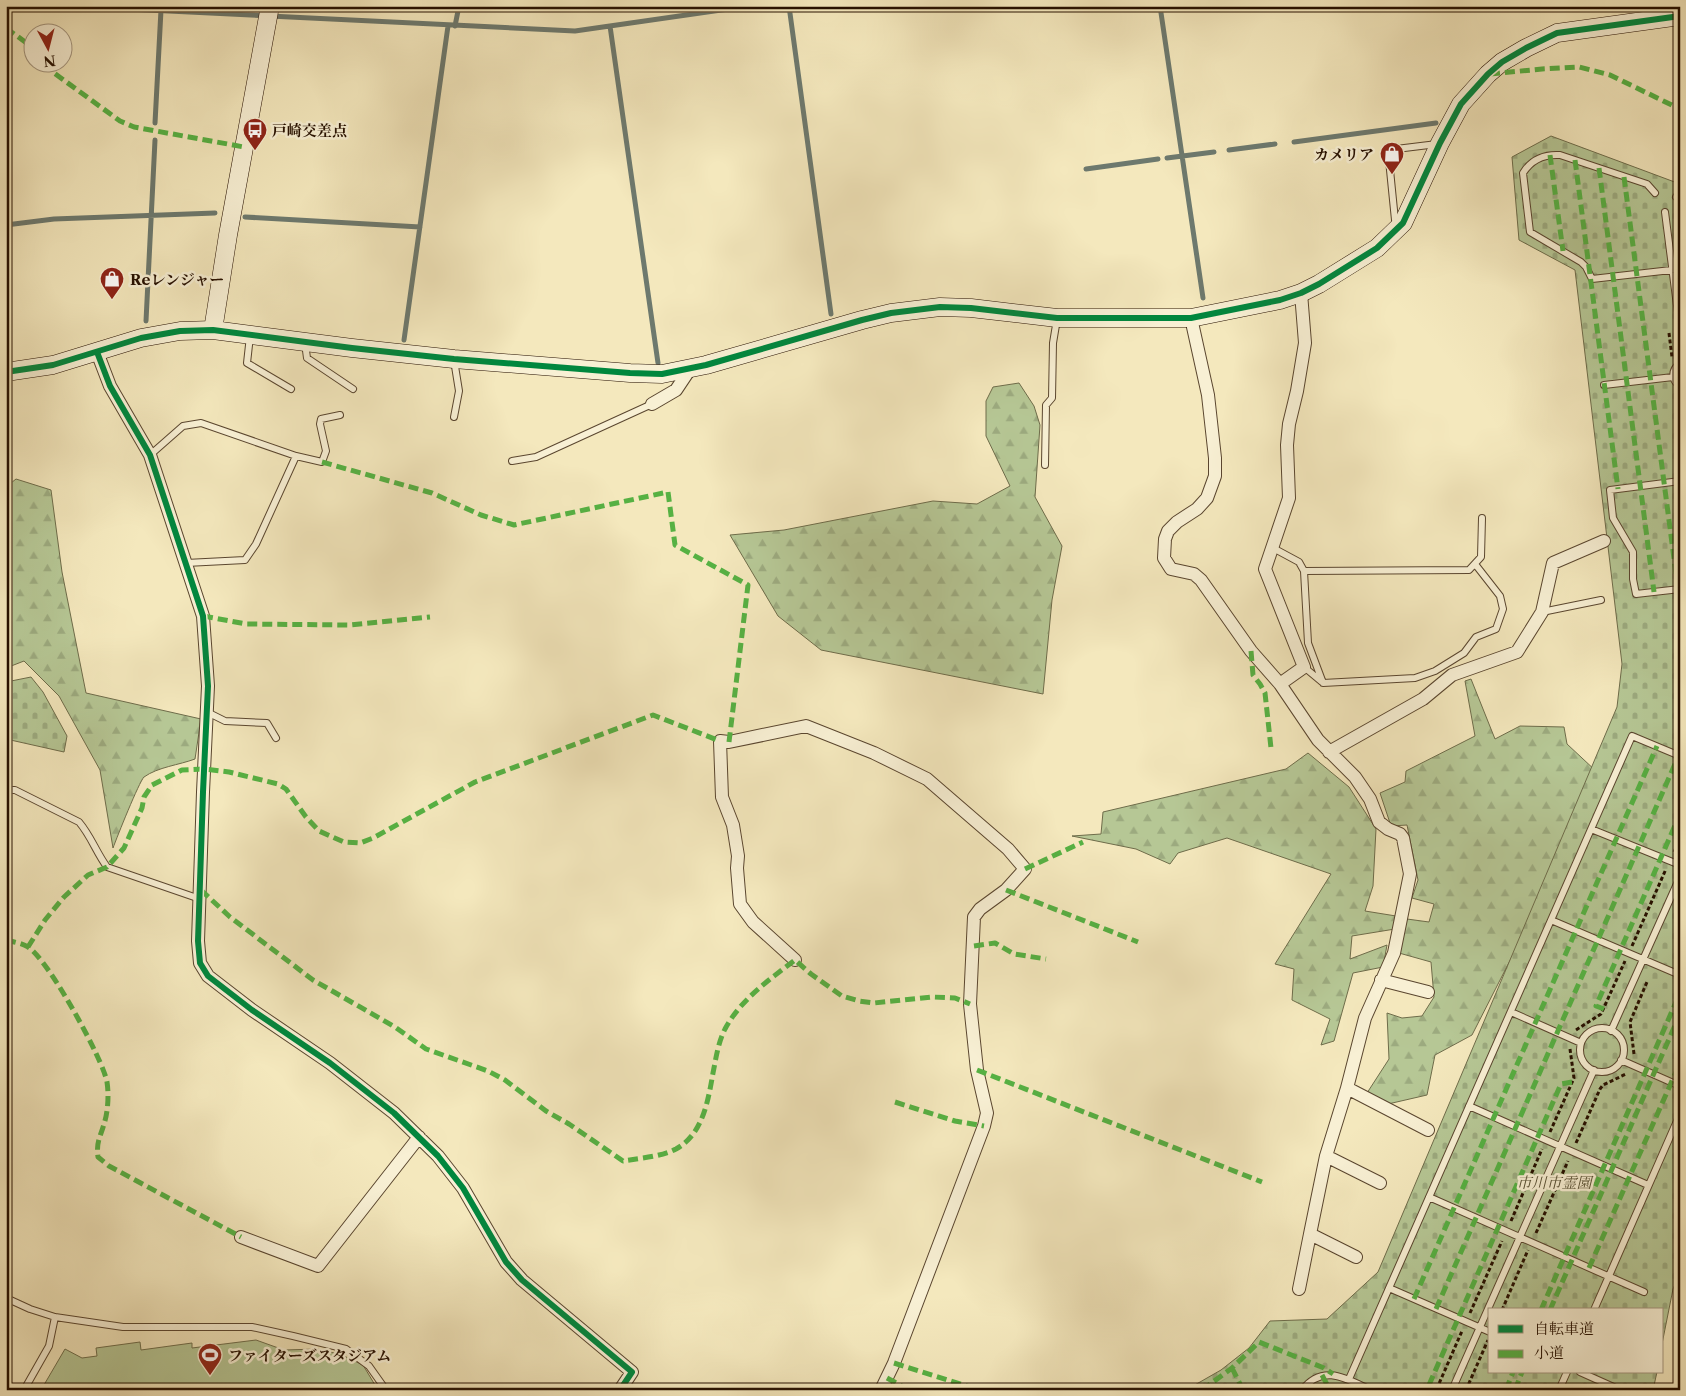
<svg xmlns="http://www.w3.org/2000/svg" width="1686" height="1396" font-family="'Libre Caslon Text','Noto Serif JP',serif">
  <defs>
    <pattern id="forest-firs" width="22" height="20" patternUnits="userSpaceOnUse" patternTransform="scale(1.25)"><rect width="22" height="20" fill="#b6c795"/><path d="M5 1l3.5 6h-7zM16 11l3.5 6h-7z" fill="#9caa7f"/></pattern>
    <pattern id="cemetery-stones" width="16" height="16" patternUnits="userSpaceOnUse" patternTransform="scale(1.25)"><rect width="16" height="16" fill="#b6c795"/><path d="M2 7V4a2 2 0 0 1 4 0v3zM10 15v-3a2 2 0 0 1 4 0v3z" fill="#9caa7f"/></pattern>
  </defs>
  <rect width="100%" height="100%" fill="#f4e8bd"/>
  <filter id="stains"><feTurbulence type="fractalNoise" baseFrequency=".004" numOctaves="4"/><feColorMatrix values="0 0 0 0 .2 0 0 0 0 .09 0 0 0 0 .02 0 0 0 .5 -.17"/></filter>
  <radialGradient id="worn" r=".72"><stop offset=".6" stop-color="#630" stop-opacity="0"/><stop offset="1" stop-color="#630" stop-opacity=".3"/></radialGradient>
  <path fill="url(#forest-firs)" stroke="#6e6c4a" d="M 1019,383 L 1034,406 L 1040,425 L 1035,497 L 1062,546 L 1052,600 L 1043,694 L 821,650 L 778,616 L 730,535 L 784,530 L 933,501 L 977,504 L 1010,486 L 986,436 L 986,401 L 993,387 Z
    M 16,479 L 51,490 L 62,572 L 86,693 L 201,719 L 195,759 C 179,765 158,767 144,777 C 139,782 117,837 113,848 L 100,770 L 59,696 L 24,661 L 6,668 L 6,487 Z
    M 1471,679 L 1495,739 L 1520,726 L 1564,727 L 1567,744 L 1597,772 L 1522,937 L 1472,1035 L 1435,1055 L 1427,1095 L 1388,1104 L 1367,1093 L 1389,1059 L 1387,1013 L 1402,1018 L 1422,1016 L 1434,997 L 1431,962 L 1399,953 L 1407,919 L 1429,922 L 1434,904 L 1412,898 L 1418,880 L 1407,825 L 1391,826 L 1380,793 L 1405,782 L 1406,771 L 1475,736 L 1465,681 Z
    M 1308,753 L 1349,787 L 1376,829 L 1373,886 L 1365,911 L 1396,916 L 1395,929 L 1352,936 L 1350,959 L 1387,945 L 1383,967 L 1353,973 L 1334,1041 L 1321,1045 L 1330,1019 L 1292,1000 L 1294,969 L 1275,964 L 1331,874 L 1227,838 L 1178,853 L 1170,864 L 1136,849 L 1072,836 L 1101,834 L 1103,812 L 1286,769 Z"/>
  <path fill="url(#cemetery-stones)" stroke="#6e6c4a" d="M 1551,136 L 1680,184 L 1680,1273 L 1673,1289 L 1662,1344 L 1662,1310 L 1490,1310 L 1490,1372 L 1657,1372 L 1653,1390 L 1186,1390 L 1221,1370 L 1249,1348 L 1270,1321 L 1327,1319 L 1378,1272 L 1617,707 L 1622,664 L 1575,270 L 1519,240 L 1512,157 Z
    M 31,677 L 43,692 L 67,736 L 64,752 L 6,739 L 6,682 Z"/>
  <path fill="#b6c795" stroke="#6e6c4a" d="M 256,1340 L 284,1350 L 318,1349 L 342,1355 L 363,1365 L 378,1390 L 41,1390 L 65,1349 L 82,1358 L 97,1356 L 96,1348 L 140,1342 L 141,1350 L 192,1343 L 192,1348 Z"/>
  <g fill="none" stroke-linecap="round" stroke-linejoin="round">
    <path stroke="#6d796e" stroke-width="5" d="M 66,6 L 575,31 L 749,6
      M 789,6 L 831,314
      M 1160,6 L 1203,298
      M 455,26 L 459,6
      M 610,26 L 658,363
      M 155,123 L 161,10
      M 1294,142 L 1436,123
      M 1229,150 L 1275,144
      M 1167,158 L 1214,152
      M 1086,169 L 1158,159
      M 245,217 L 420,227
      M 6,225 L 54,219 L 215,213
      M 146,321 L 155,140
      M 404,340 L 448,26"/>
    <defs>
      <path id="lane" d="M 1655,193 L 1647,184 L 1560,155 C 1544,154 1531,160 1523,173 L 1530,232 L 1581,262 L 1586,267 L 1592,279 L 1680,269
        M 1676,197 L 1680,199
        M 1665,212 L 1680,329
        M 1400,222 L 1395,220 L 1388,150 L 1437,144
        M 250,336 L 247,363 L 291,389
        M 305,343 L 307,358 L 353,389
        M 454,360 L 459,391 L 454,417
        M 1680,363 C 1671,370 1671,380 1680,386
        M 1604,385 L 1673,377
        M 150,455 L 183,426 L 201,423 L 296,456 L 322,462 L 326,451 L 320,424 L 321,419 L 340,415
        M 512,461 L 536,457 L 652,404
        M 1045,465 L 1046,405 L 1052,398 L 1053,343 L 1057,319
        M 1680,481 L 1610,490 L 1613,518 L 1633,552 L 1633,579 L 1636,594 L 1680,589
        M 1273,548 L 1299,562 L 1304,571
        M 186,563 L 245,560 L 256,544 L 296,456
        M 1475,564 L 1500,596 L 1503,609 L 1496,629 L 1476,637 L 1464,653 L 1435,671 L 1415,678 L 1323,683 L 1308,643 L 1304,571 L 1469,570 L 1481,557 L 1482,518
        M 1542,612 L 1601,600
        M 1304,667 L 1322,682
        M 207,712 L 225,721 L 267,723 L 276,738
        M 6,790 L 15,790 L 79,822 C 91,836 96,852 107,867 L 200,899
        M 1591,829 L 1680,865
        M 1551,920 L 1680,975
        M 1511,1012 L 1581,1043
        M1580 1050a22 22 0 1 1 44 0a22 22 0 1 1-44 0Z
        M 1611,1031 L 1680,877
        M 1621,1060 L 1680,1086
        M 1469,1106 L 1648,1185
        M 1429,1197 L 1644,1292
        M 1389,1288 L 1490,1332
        M 6,1298 L 30,1309 L 55,1317 L 123,1327 L 252,1327 L 293,1336 L 346,1349 L 369,1366 L 386,1390
        M 1594,1310 L 1680,1114
        M 1580,1372 L 1618,1389
        M 1349,1379 L 1632,736 L 1680,756
        M 24,1390 L 49,1346 L 55,1317
        M 1302,1390 C 1323,1363 1347,1379 1371,1390
        M 1452,1390 L 1594,1070
        M 1559,1390 L 1567,1372"/>
      <path id="street" d="M 1301,293 L 1305,343 L 1297,391 L 1289,424 L 1287,445 L 1289,498 L 1265,569 L 1304,667 L 1280,684 L 1318,740 L 1355,777 L 1370,799 L 1379,822 L 1388,829 L 1400,834 L 1403,838 L 1410,874 L 1394,953 L 1365,1018 L 1347,1088 L 1326,1156 L 1310,1234 L 1356,1257
        M 1191,318 L 1208,395 L 1215,458 L 1215,476 L 1207,498 L 1197,509 L 1177,522 L 1168,531 L 1165,539 L 1164,558 L 1171,569 L 1194,574 L 1201,580 L 1251,651 L 1280,684
        M 97,352 L 110,386 L 150,455 L 203,616 L 208,686 L 203,792 L 198,941 L 200,963 L 208,976 L 252,1010 L 330,1063 L 394,1113 L 438,1156 L 463,1188 L 506,1262 L 522,1280 L 632,1372 L 620,1390
        M 652,404 L 676,390 L 690,369
        M 1329,752 L 1423,699 L 1452,675 L 1517,652 L 1542,612 L 1553,563 L 1604,541
        M 795,960 L 753,922 L 740,904 L 737,868 L 738,856 L 733,825 L 722,797 L 720,741 L 729,742 L 806,726 L 874,753 L 927,779 L 1008,849 L 1025,869 L 1006,890 L 980,909 L 974,917 L 970,1004 L 977,1070 L 987,1113 L 984,1126 L 894,1363 L 881,1390
        M 1381,980 L 1428,992
        M 1347,1088 L 1428,1130
        M 1326,1156 L 1380,1183
        M 241,1237 L 318,1266 L 419,1137
        M 1299,1289 L 1310,1234"/>
      <path id="secondary" d="M 213,330 L 228,235 L 270,6
        M 6,372 L 53,365 L 141,338 L 180,331 L 213,330 L 352,348 L 454,359 L 630,373 L 662,374 L 706,365 L 862,320 L 891,313 L 940,307 L 971,308 L 1057,318 L 1191,318 L 1280,300 L 1301,293 L 1319,284 L 1377,248 L 1403,223 L 1440,143 L 1461,104 L 1488,74 L 1502,62 L 1526,48 L 1557,33 L 1680,16"/>
    </defs>
    <use href="#lane" stroke="#5a462f" stroke-width="8"/>
    <use href="#street" stroke="#5a462f" stroke-width="14"/>
    <use href="#secondary" stroke="#261000" stroke-width="19"/>
    <path stroke="#261000" stroke-width="3" stroke-dasharray="4 2.5" stroke-linecap="butt" d="M 1669,333 L 1672,357
      M 1677,394 L 1680,416
      M 1674,852 L 1680,839
      M 1632,946 L 1666,869
      M 1576,1030 L 1601,1014 L 1625,961
      M 1634,1054 L 1630,1022 L 1647,982
      M 1550,1132 L 1574,1078 L 1570,1049
      M 1576,1143 L 1600,1089 L 1603,1085 L 1626,1074
      M 1511,1221 L 1542,1149
      M 1536,1233 L 1568,1161
      M 1502,1310 L 1528,1250
      M 1470,1313 L 1502,1241
      M 1429,1390 L 1438,1386 L 1462,1331
      M 1466,1390 L 1488,1340"/>
    <use href="#lane" stroke="#f8f0d4" stroke-width="6"/>
    <use href="#street" stroke="#f8f0d4" stroke-width="12"/>
    <use href="#secondary" stroke="#f8f0d4" stroke-width="18"/>
    <path stroke="#56b143" stroke-width="5" stroke-dasharray="10 5" stroke-linecap="butt" d="M 6,28 L 32,47
      M 46,62 L 54,73 L 120,121 L 134,127 L 244,147
      M 1490,74 L 1542,69 L 1579,67 L 1610,75 L 1680,109
      M 1550,155 L 1563,251
      M 1575,160 L 1618,489
      M 1599,168 L 1654,592
      M 1624,177 L 1678,589
      M 322,462 L 432,493 L 481,515 L 514,525 L 668,492 L 675,545 L 748,585 L 729,742
      M 203,616 L 246,624 L 349,625 L 430,617
      M 1251,651 L 1253,675 L 1260,684 L 1265,693 L 1271,748
      M 1025,869 L 1083,842
      M 201,890 L 230,917 L 313,980 L 395,1027 L 426,1049 L 488,1071 L 505,1080 L 546,1111 L 569,1124 L 623,1161 C 640,1158 660,1157 676,1149 C 703,1134 708,1101 713,1073 C 716,1058 718,1043 725,1029 C 741,999 769,980 795,960 L 811,974 L 842,996 L 859,1001 L 874,1003 L 932,997 L 955,998 L 970,1004
      M 1006,890 L 1138,942
      M 6,940 C 13,942 22,943 28,947 C 48,959 103,1059 107,1082 C 109,1095 108,1112 104,1124 C 100,1138 96,1142 98,1157 L 109,1166 L 241,1237
      M 974,946 L 995,943 L 1014,954 L 1046,959
      M 28,947 L 45,920 L 64,897 L 88,875 L 107,867 L 124,848 L 142,808 L 144,797 L 152,785 L 182,770 L 204,769 L 229,772 L 278,784 L 286,789 L 306,817 L 319,831 L 344,842 L 360,843 L 373,838 L 475,782 L 653,715 L 720,741
      M 1604,1009 L 1596,1006 L 1680,814
      M 977,1070 L 1262,1182
      M 895,1102 L 955,1121 L 984,1126
      M 1589,1268 L 1680,1063
      M 1414,1299 L 1657,746
      M 1436,1309 L 1679,755
      M 1541,1310 L 1680,993
      M 1550,1310 L 1680,1014
      M 894,1363 L 979,1390
      M 1232,1368 L 1243,1390
      M 1322,1375 L 1330,1390
      M 887,1378 L 909,1390
      M 1429,1385 L 1561,1084 L 1572,1082
      M 1202,1390 L 1232,1368 L 1259,1342 L 1324,1368 L 1333,1374
      M 1506,1390 L 1513,1372
      M 1515,1390 L 1522,1372
      M 1618,1390 L 1618,1389"/>
    <defs>
      <path id="cycleway" d="M 97,352 L 110,386 L 150,455 L 203,616 L 208,686 L 203,792 L 198,941 L 200,963 L 208,976 L 252,1010 L 330,1063 L 394,1113 L 438,1156 L 463,1188 L 506,1262 L 522,1280 L 632,1372 L 620,1390
        M 6,372 L 53,365 L 141,338 L 180,331 L 213,330 L 352,348 L 454,359 L 630,373 L 662,374 L 706,365 L 862,320 L 891,313 L 940,307 L 971,308 L 1057,318 L 1191,318 L 1280,300 L 1301,293 L 1319,284 L 1377,248 L 1403,223 L 1440,143 L 1461,104 L 1488,74 L 1502,62 L 1526,48 L 1557,33 L 1680,16"/>
    </defs>
    <use href="#cycleway" stroke="#f8f0d4" stroke-width="9"/>
    <use href="#cycleway" stroke="#00873e" stroke-width="6"/>
  </g>
  <defs>
    <symbol id="bus-pin" viewBox="-11 -11 22 30"><path d="M0 17L-7.5 6A9.5 9.5 0 1 1 7.5 6Z" fill="#8f2418" stroke="#f8f0d4"/><path d="M-5-6H5V4H4V6H2V4H-2V6H-4V4H-5ZM-3.5-4V0h7V-4ZM-3.5 1.2v1.5H-2V1.2ZM2 1.2v1.5H3.5V1.2Z" fill="#fff"/></symbol>
    <symbol id="shop-pin" viewBox="-11 -11 22 30"><path d="M0 17L-7.5 6A9.5 9.5 0 1 1 7.5 6Z" fill="#8f2418" stroke="#f8f0d4"/><path d="M-5-2.5h2.3a2.7 3.5 0 0 1 5.4 0H5L5.5 6h-11ZM-1.5-2.5h3a1.5 2.3 0 0 0-3 0Z" fill="#fff"/></symbol>
    <symbol id="stadium-pin" viewBox="-11 -11 22 30"><path d="M0 17L-7.5 6A9.5 9.5 0 1 1 7.5 6Z" fill="#8f2418" stroke="#f8f0d4"/><path d="M0-5a6.5 5 0 1 0 0 10a6.5 5 0 1 0 0-10ZM-3.5-1.8h7v3.6h-7Z" fill="#fff"/></symbol>
  </defs>
  <g fill-rule="evenodd">
    <use href="#bus-pin" x="241" y="116" width="28" height="38"/>
    <use href="#shop-pin" x="1378" y="140" width="28" height="38"/>
    <use href="#shop-pin" x="98" y="265" width="28" height="38"/>
    <use href="#stadium-pin" x="196" y="1341" width="28" height="38"/>
  </g>
  <g text-anchor="middle" dominant-baseline="central" stroke-width="5" stroke-linejoin="round" paint-order="stroke">
    <g font-size="15" font-weight="bold" fill="#261000" stroke="#f8f0d4" text-anchor="start">
      <text x="272" y="130">戸崎交差点</text>
      <text x="1374" y="154" text-anchor="end">カメリア</text>
      <text x="130" y="279">Reレンジャー</text>
      <text x="228" y="1355">ファイターズスタジアム</text>
    </g>
    <g font-size="15" font-style="italic" fill="#585034" stroke="#f8f0d4">
      <text x="1554" y="1182">市川市霊園</text>
    </g>
  </g>
  <rect width="1686" height="1396" fill="none" stroke="#f4e8bd" stroke-width="25"/>
  <rect x="8" y="8" width="1671" height="1381" fill="none" stroke="#261000" stroke-width="2.5"/>
  <rect x="12" y="12" width="1661" height="1371" fill="none" stroke="#261000"/>
  <rect x="1488" y="1308" width="175" height="65" fill="#f8f0d4" stroke="#a4967f"/>
  <rect x="1498" y="1325" width="25" height="8" fill="#00873e" stroke="#a4967f"/>
  <text x="1534" y="1334" font-size="15" fill="#261000">自転車道</text>
  <rect x="1498" y="1350" width="25" height="8" fill="#56b143" stroke="#a4967f"/>
  <text x="1534" y="1358" font-size="15" fill="#261000">小道</text>
  <g transform="translate(48 48) rotate(173)"><circle r="24" fill="#f8f0d4" stroke="#a4967f"/>
  <path d="M0-4L9 19L0 12L-9 19Z" fill="#8f2418"/>
  <text y="-8" font-size="14" font-weight="bold" text-anchor="middle" fill="#261000">N</text>
  </g>
  <rect width="100%" height="100%" filter="url(#stains)"/>
  <rect width="100%" height="100%" fill="url(#worn)"/>
</svg>
